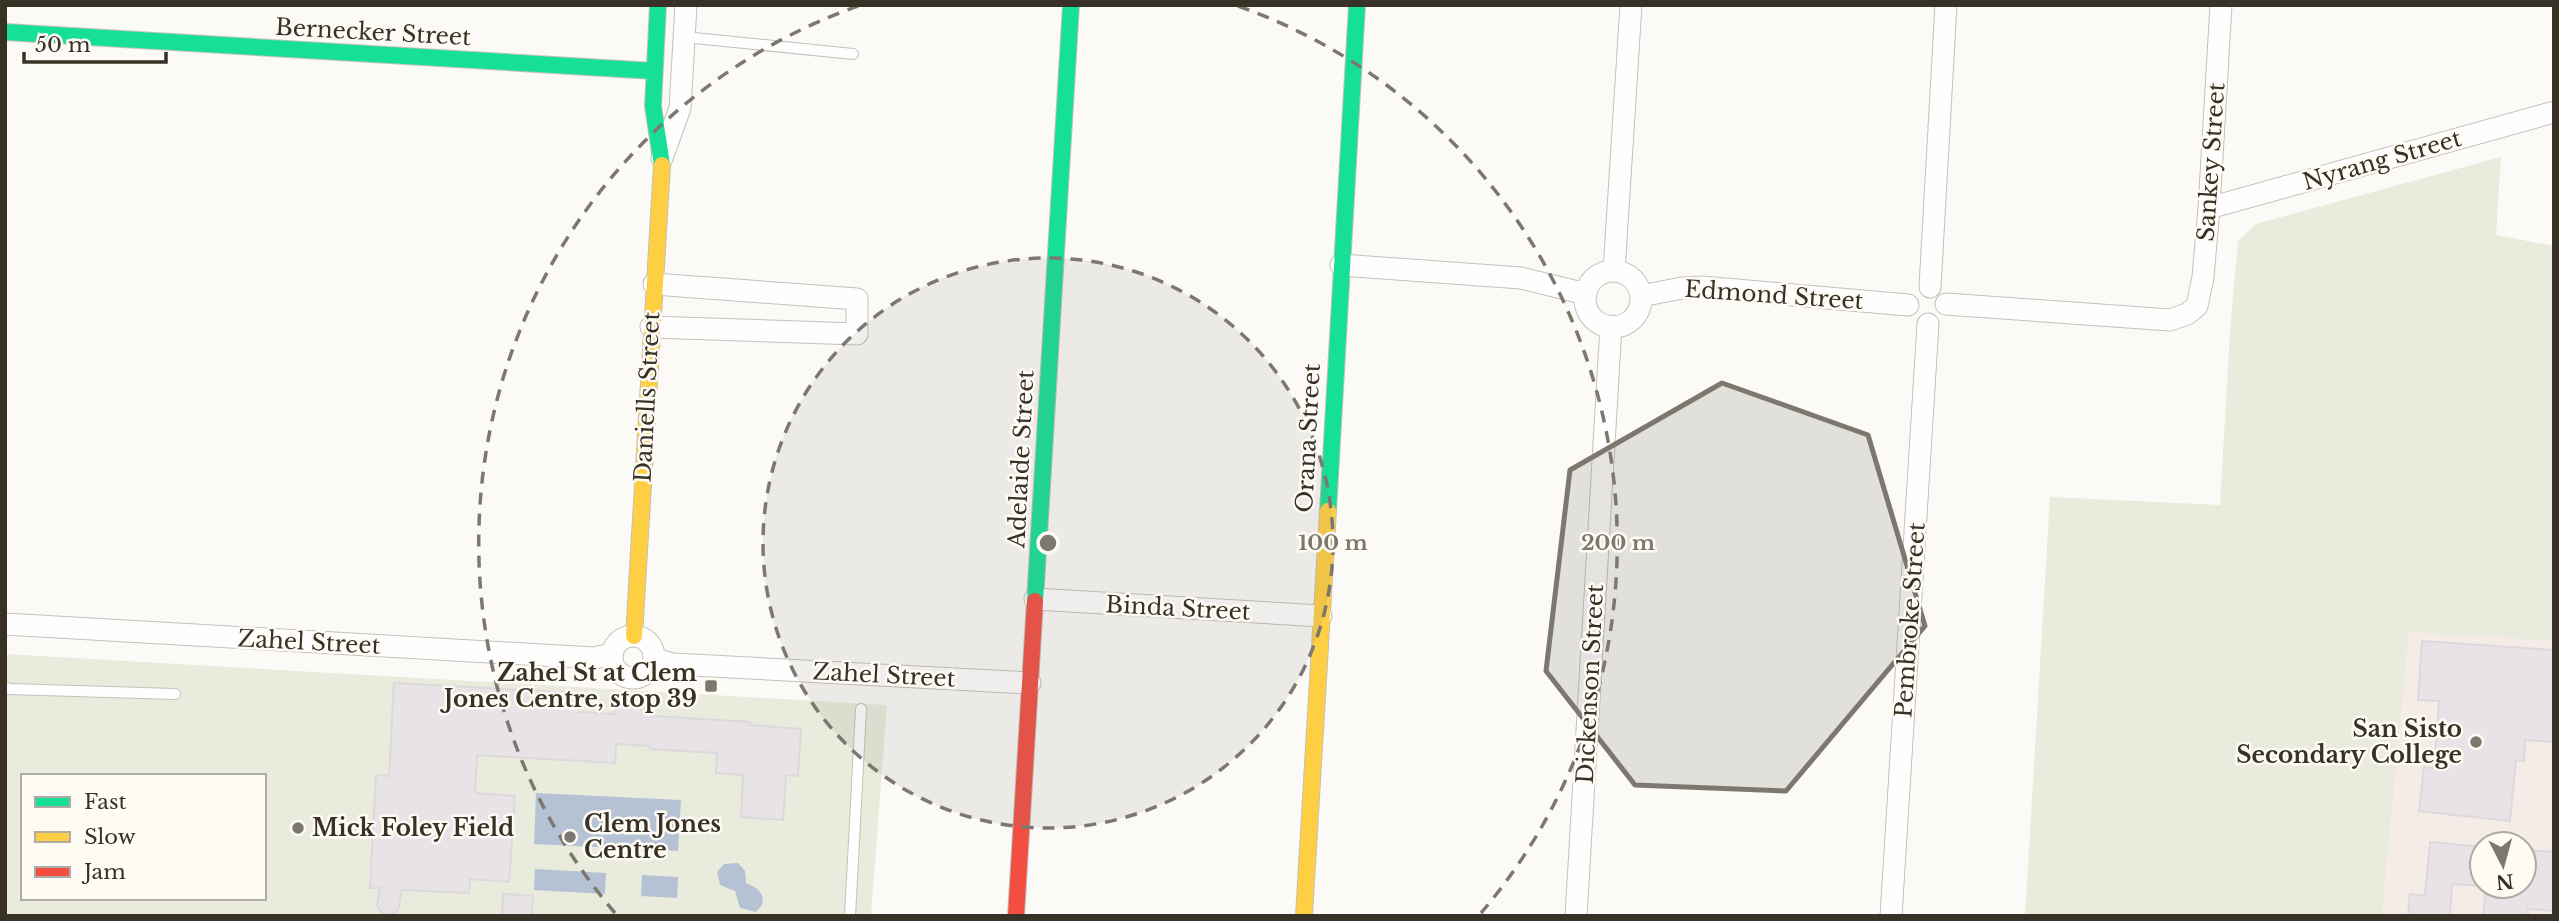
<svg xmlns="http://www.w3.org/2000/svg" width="2559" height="921" font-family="'Libre Baskerville',serif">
  <rect width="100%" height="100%" fill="#fcfaf7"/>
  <path fill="#f5ebe7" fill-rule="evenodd" d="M 2409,631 L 2554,641 L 2554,916 L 2382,916 ZM 2482,844 L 2524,844 L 2524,886 L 2482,886 Z"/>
  <path fill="#e9ebdd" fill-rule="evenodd" d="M 2501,157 L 2496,235 L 2554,246 L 2554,641 L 2409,632 L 2382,916 L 2025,916 L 2050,497 L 2220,505 L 2230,332 L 2238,241 L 2256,224 Z
    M 5,654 L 887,705 L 871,916 L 5,916 ZM 23,776 L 264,776 L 264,898 L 23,898 Z"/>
  <path fill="#b5c2d3" d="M 536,793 L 681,800 L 678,851 L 534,844 Z
    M 738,863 L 745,871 L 746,883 C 757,888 765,892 762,905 L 756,912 L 740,908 L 735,891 L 720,885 L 717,872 L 724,864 Z
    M 535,869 L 606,873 L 605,894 L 534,890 Z
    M 642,875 L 678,877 L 677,898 L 641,896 Z"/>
  <path fill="#e8e3e6" stroke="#ddd8dc" stroke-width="2" d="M 2422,641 L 2554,650 L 2554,742 L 2525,740 L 2524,761 L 2516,760 L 2510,821 L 2419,811 L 2424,767 L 2434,768 L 2439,701 L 2418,700 Z
    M 394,683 L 580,693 L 579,712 L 615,714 L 615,705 L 653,707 L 653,716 L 750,722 L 750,725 L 801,729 L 798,776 L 786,775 L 783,820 L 741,817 L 743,775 L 716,773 L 717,753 L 650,749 L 650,746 L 616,744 L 615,763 L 477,755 L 475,793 L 515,796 L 509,882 L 470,879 L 469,893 L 402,890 L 398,910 L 394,914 L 383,915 L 377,905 L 380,888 L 370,888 L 376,775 L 389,776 Z
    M 2430,842 L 2482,847 L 2482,886 L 2452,884 L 2450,916 L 2408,916 L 2410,894 L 2425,896 Z
    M 2524,850 L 2554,852 L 2554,911 L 2528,909 L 2528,916 L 2483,916 L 2486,886 L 2524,886 Z
    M 503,894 L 533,896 L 532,916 L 502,916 Z"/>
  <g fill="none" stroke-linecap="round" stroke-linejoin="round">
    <defs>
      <path id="lane" d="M 684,37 L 853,54
        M 5,687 L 9,689 L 175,694
        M 850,916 L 861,709"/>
      <path id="street" d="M 662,158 L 680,108 L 686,5
        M 2209,208 L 2554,112
        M 1341,265 L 1521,278 L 1586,294
        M 1614,271 L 1631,5
        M1585 299a28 28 0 1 1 56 0a28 28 0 1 1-56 0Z
        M 1930,287 L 1946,5
        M 1641,296 L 1682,288 L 1702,287 L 1908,305
        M 1946,304 L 2170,320 L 2187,314 L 2197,306 L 2203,277 L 2209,208 L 2221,5
        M 651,327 L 857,334 L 857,299 L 654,284
        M 1035,599 L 1321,616
        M 5,624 L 594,658 L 612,654
        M612 657a21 21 0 1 1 42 0a21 21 0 1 1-42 0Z
        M 655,659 L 673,664 L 1030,683
        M 1576,916 L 1611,326
        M 1891,916 L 1928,324"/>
      <path id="fast" d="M 658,5 L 653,106 L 662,165
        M 5,32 L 654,71
        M 1328,511 L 1357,5
        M 1035,601 L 1071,5"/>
      <path id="slow" d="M 634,636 L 662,165
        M 1304,916 L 1328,511"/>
      <path id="jam" d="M 1016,916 L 1035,601"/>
    </defs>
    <use href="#lane" stroke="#c5c1ba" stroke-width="12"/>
    <use href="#street" stroke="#c5c1ba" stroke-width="23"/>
    <use href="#fast" stroke="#c5c1ba" stroke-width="18"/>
    <use href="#slow" stroke="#c5c1ba" stroke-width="18"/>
    <use href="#jam" stroke="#c5c1ba" stroke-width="18"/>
    <use href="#lane" stroke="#fffefe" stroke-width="10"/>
    <use href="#street" stroke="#fffefe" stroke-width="21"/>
    <use href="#fast" stroke="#16e098" stroke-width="16"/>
    <use href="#slow" stroke="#ffcf43" stroke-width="16"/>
    <use href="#jam" stroke="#f24e42" stroke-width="16"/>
  </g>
  <path fill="#7d786f" fill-opacity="0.2" stroke="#7d786f" stroke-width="5" stroke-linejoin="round" d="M 1722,383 L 1868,435 L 1925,626 L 1786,791 L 1635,785 L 1546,671 L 1570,470 Z"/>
  <circle cx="1048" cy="543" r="285" fill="#7d786f" fill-opacity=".12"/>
  <g fill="none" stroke="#7d786f" stroke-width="3.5" stroke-dasharray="12 9">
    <circle cx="1048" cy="543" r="285"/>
    <path d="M615 913A570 570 0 0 1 858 6M1238 6A570 570 0 0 1 1481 913"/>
  </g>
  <g fill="#7d786f" stroke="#fefbf5" stroke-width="2.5">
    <rect x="704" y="679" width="14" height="14" rx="3.5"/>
    <circle cx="2476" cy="742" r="7"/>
    <circle cx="298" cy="828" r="7"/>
    <circle cx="570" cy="837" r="7"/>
  </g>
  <g text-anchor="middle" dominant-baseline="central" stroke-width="5" stroke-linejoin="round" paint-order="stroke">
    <g font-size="23" fill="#383226" stroke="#fefbf5">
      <text transform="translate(373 32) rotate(3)">Bernecker Street</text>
      <text transform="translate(2382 160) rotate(-16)">Nyrang Street</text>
      <text transform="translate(2211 162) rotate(-86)">Sankey Street</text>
      <text transform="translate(1774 295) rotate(4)">Edmond Street</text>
      <text transform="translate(647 397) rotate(-87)">Daniells Street</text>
      <text transform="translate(1308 438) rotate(-87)">Orana Street</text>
      <text transform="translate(1021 459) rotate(-87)">Adelaide Street</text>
      <text transform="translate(1178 608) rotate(3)">Binda Street</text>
      <text transform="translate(1910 620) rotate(-86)">Pembroke Street</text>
      <text transform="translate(309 642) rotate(3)">Zahel Street</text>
      <text transform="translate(884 675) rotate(3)">Zahel Street</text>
      <text transform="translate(1590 684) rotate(-87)">Dickenson Street</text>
    </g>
    <g font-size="23" font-weight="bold" fill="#383226" stroke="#fefbf5" text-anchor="end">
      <text x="697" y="673">Zahel St at Clem<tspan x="697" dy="26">Jones Centre, stop 39</tspan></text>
      <text x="2462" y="729">San Sisto<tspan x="2462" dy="26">Secondary College</tspan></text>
      <text x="584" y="824" text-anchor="start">Clem Jones<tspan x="584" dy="26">Centre</tspan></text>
      <text x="312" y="828" text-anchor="start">Mick Foley Field</text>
    </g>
  </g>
  <circle cx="1048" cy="543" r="10" fill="#7d786f" stroke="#fefbf5" stroke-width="3.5"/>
  <g font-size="21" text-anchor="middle" font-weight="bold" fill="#7d786f" stroke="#fefbf5" stroke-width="5" stroke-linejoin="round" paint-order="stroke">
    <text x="1333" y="550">100 m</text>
    <text x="1618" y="550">200 m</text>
  </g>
  <rect width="2559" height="921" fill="none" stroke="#383226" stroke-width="14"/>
  <rect x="21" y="774" width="245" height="126" fill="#fefbf5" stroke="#afaba2" stroke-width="2"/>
  <rect x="35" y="797" width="35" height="10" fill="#16e098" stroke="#afaba2" stroke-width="2"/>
  <text x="84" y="809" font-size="21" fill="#383226">Fast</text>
  <rect x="35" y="832" width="35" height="10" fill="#ffcf43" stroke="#afaba2" stroke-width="2"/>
  <text x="84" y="844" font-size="21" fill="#383226">Slow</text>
  <rect x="35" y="867" width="35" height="10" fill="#f24e42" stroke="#afaba2" stroke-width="2"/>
  <text x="84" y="879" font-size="21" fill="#383226">Jam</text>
  <g transform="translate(2503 865) rotate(174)"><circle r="33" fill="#fefbf5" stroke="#afaba2" stroke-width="2"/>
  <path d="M0-5L12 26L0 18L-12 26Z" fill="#7d786f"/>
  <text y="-10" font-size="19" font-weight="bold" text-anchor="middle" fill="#383226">N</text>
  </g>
  <path d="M24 52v10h142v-10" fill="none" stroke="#383226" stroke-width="3.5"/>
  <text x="35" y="52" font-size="21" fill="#383226" stroke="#fefbf5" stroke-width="5" paint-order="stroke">50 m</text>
</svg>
